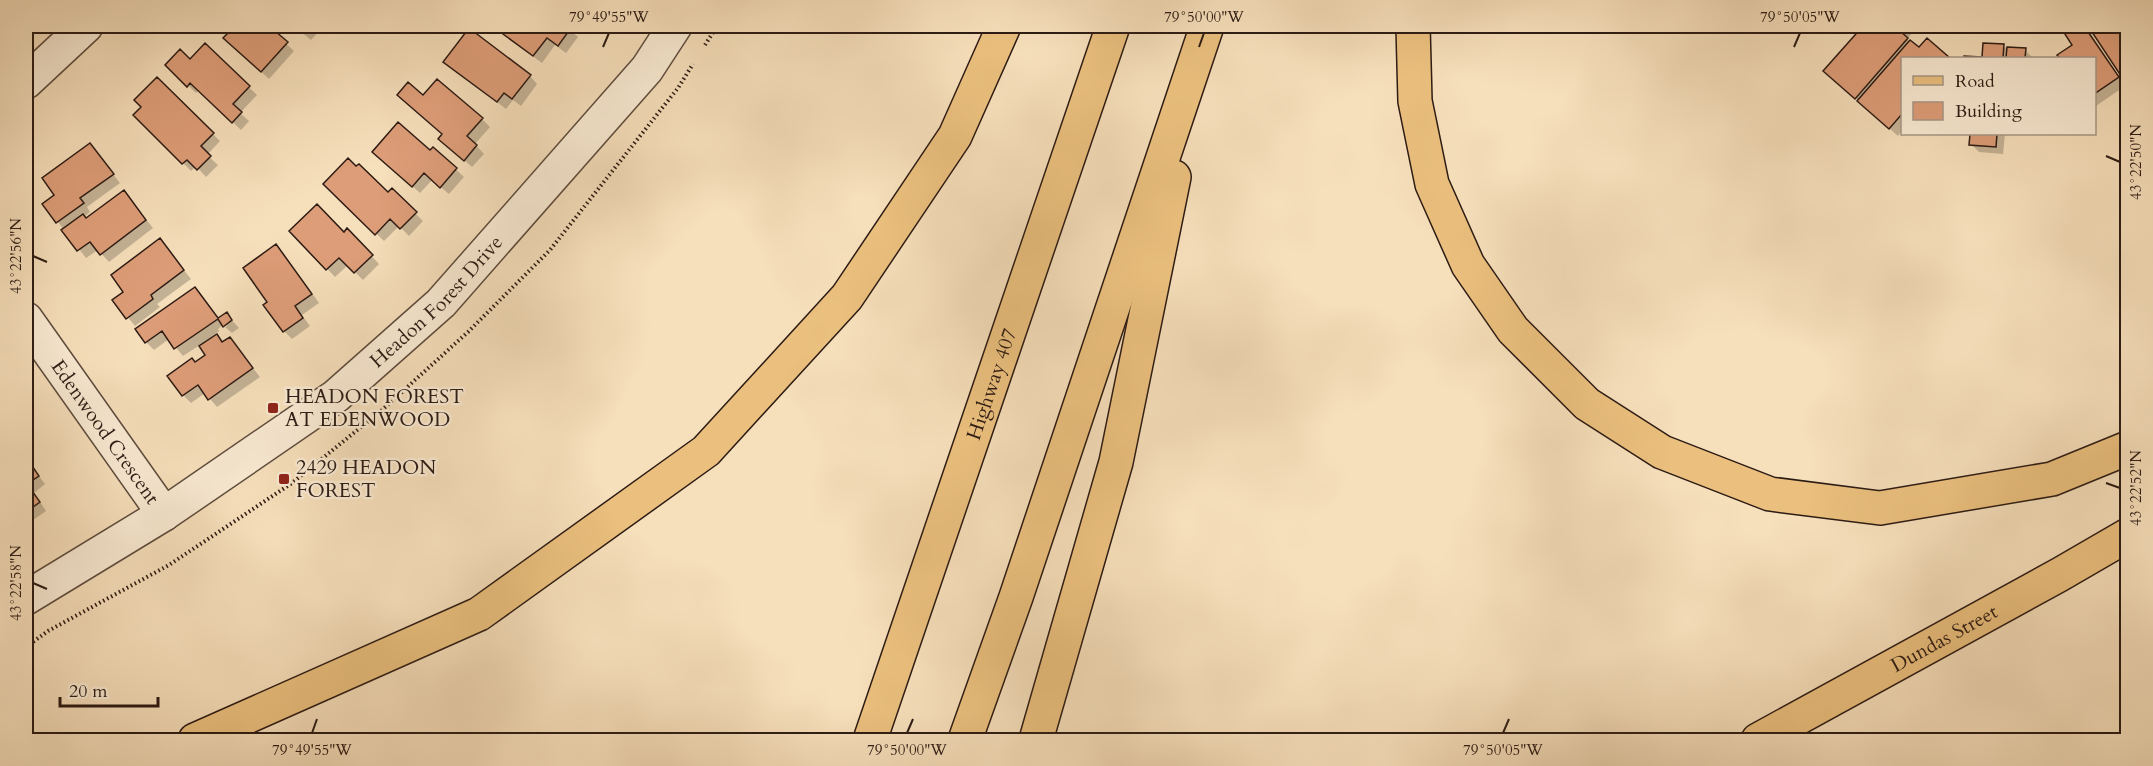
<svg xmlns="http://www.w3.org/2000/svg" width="2153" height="766" font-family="Cardo,serif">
  <rect width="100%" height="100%" fill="#f6dfbb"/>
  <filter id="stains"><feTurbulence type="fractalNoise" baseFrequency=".00333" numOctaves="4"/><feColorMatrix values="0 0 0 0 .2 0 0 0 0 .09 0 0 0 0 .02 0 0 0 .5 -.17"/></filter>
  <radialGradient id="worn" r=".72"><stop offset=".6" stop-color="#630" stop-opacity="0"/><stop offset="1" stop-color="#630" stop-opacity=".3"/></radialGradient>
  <path fill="#0003" fill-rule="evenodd" d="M 237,26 L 267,26 L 294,51 L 269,79 L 225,38 Z
    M 294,26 L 324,26 L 311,40 Z
    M 492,26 L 565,26 L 578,37 L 566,53 L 555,45 L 542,63 Z
    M 1865,26 L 1911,26 L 1915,30 L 1907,39 L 1910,42 L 1919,49 L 1927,40 L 1948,58 L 1902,58 L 1902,130 L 1898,136 L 1825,71 Z
    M 2073,26 L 2084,26 L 2088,29 L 2125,86 L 2096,106 L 2094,58 L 2061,58 L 2060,56 L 2075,46 L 2065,31 Z
    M 2090,26 L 2112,26 L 2113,28 L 2117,26 L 2128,26 L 2128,83 Z
    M 205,45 L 257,95 L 240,113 L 249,121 L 241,130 L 199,90 L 196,93 L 167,65 L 190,61 Z
    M 1984,45 L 2025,50 L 2033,58 L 1983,58 Z
    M 445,62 L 530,76 L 537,84 L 521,106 L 513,100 L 506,109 Z
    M 157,79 L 220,141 L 207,155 L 218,165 L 206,177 L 196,166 L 191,171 L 135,115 L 143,107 Z
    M 423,97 L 482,119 L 490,127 L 475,144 L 484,154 L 472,167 L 448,146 Z
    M 1972,134 L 2005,134 L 2003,154 L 1979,152 L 1971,144 Z
    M 90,145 L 120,183 L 87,207 L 90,212 L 84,217 L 87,220 L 124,192 L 153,228 L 109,262 L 98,250 L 86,258 L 44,204 L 56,196 Z
    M 434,149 L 464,177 L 449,194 L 432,180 L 420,193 L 382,159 L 430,153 Z
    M 325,184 L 388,194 L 392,190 L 423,221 L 409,236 L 399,226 L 384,241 Z
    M 347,230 L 379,264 L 363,280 L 348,265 L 335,277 L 291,231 L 344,234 Z
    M 160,240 L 191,279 L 157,304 L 160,307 L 135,326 L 114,300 L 125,292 Z
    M 276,246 L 284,254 L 319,303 L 302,315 L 310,326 L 292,339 L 284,331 L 269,302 Z
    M 195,289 L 219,319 L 226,314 L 239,328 L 232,333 L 225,327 L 215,334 L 224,343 L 230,339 L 260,377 L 217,407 L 205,393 L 191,403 L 183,395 L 195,364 L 207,355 L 200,345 L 183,356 L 169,339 L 154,350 L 146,342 ZM 225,323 L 227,326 L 219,331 L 218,329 Z
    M 26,459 L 45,484 L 34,493 L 46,511 L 26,525 Z"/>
  <path fill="#dd9d78" stroke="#2c1b14" stroke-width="1.5" d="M 235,26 L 269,26 L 288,42 L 261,72 L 223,38 Z
    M 492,26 L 568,26 L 571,28 L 558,46 L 547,38 L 533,56 Z
    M 1863,26 L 1905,26 L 1900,31 L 1908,38 L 1855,99 L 1823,71 Z
    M 2071,26 L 2084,26 L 2119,77 L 2094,94 L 2094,58 L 2060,58 L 2057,55 L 2072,45 L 2063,31 Z
    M 2088,26 L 2110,26 L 2111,27 L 2128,26 L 2128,80 L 2125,82 Z
    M 469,28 L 531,75 L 512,99 L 504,93 L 497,102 L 443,62 Z
    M 1927,38 L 1950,58 L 1902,58 L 1902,114 L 1889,129 L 1857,101 L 1910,40 L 1919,47 Z
    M 205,43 L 250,86 L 233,104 L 242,112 L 232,123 L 190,83 L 187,87 L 165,65 L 180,49 L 190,59 Z
    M 1983,43 L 2004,44 L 2003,58 L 1964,58 L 1964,56 L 1982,57 Z
    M 2007,47 L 2026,48 L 2025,58 L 2006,58 Z
    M 157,77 L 214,133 L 201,146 L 211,156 L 197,170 L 187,160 L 182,164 L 133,115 L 141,107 L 134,100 Z
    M 437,79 L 483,118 L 467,136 L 477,145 L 464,161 L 438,139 L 442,134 L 397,95 L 408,82 L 423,95 Z
    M 398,122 L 430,150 L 433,147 L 457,168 L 440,188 L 424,173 L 412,187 L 372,152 Z
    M 1970,134 L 1997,134 L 1996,147 L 1969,145 Z
    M 90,143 L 114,174 L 80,198 L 84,203 L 56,223 L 42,204 L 54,195 L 42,178 Z
    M 348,158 L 356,166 L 359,164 L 388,192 L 392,188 L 417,212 L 400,229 L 390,219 L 375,235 L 323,184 Z
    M 124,190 L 146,220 L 100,255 L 90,242 L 77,251 L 61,230 L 83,214 L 86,218 Z
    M 317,204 L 344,232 L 347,228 L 373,255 L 354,273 L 339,258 L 326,270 L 289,231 Z
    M 160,238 L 184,270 L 151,295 L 153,299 L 126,319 L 112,300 L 123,292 L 111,275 Z
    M 276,244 L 312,294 L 295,306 L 303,318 L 283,332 L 263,305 L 267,302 L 243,268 Z
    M 195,287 L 218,318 L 227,312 L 232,320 L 223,327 L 218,319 L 174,349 L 162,331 L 145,343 L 135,329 Z
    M 217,334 L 222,342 L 230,337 L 253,368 L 208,400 L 198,385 L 182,396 L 167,376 L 192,358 L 195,362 L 205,355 L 199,346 Z
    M 26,457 L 39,476 L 27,484 L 40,502 L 26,512 Z"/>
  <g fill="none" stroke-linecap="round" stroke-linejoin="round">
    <defs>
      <g id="minor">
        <path d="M 26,82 L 86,26"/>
        <path id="s1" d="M 26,319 L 164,514"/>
      </g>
      <g id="tertiary">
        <path id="s2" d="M 26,598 L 164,514 L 336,396 L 441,303 L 647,69 L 675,26"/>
      </g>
      <g id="primary">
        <path id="s3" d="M 1758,740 L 2059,575 L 2128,535"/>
      </g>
      <g id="motorway">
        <path d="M 1413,26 L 1415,101 L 1432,184 L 1468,265 L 1513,330 L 1587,404 L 1662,452 L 1770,494 L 1880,508 L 2052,479 L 2128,448"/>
        <path d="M 195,740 L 479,614 L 706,451 L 847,297 L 955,136 L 1004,26"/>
        <path id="s4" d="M 870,740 L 1113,26"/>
        <path d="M 965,740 L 1016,597 L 1207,26"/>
        <path d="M 1036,740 L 1116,462 L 1174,177"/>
      </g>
    </defs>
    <use href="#minor" stroke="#5e4c3e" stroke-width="36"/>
    <use href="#tertiary" stroke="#5e4c3e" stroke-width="36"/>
    <use href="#primary" stroke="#2c1b14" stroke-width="36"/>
    <use href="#motorway" stroke="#2c1b14" stroke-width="36"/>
    <path stroke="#2c1b14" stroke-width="4" stroke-dasharray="1.5 3" stroke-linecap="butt" d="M 705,45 L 717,26
      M 26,647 L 48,631 L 169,565 L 292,483 L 382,410 L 468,332 L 550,250 L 678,88 L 693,64"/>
    <use href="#minor" stroke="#f9ead3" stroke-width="33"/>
    <use href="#tertiary" stroke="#f9ead3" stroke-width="33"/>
    <use href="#primary" stroke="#ebc07e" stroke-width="33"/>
    <use href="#motorway" stroke="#ebc07e" stroke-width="33"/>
  </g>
  <path fill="none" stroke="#2c1b14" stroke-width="2" d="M 603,47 L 609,33M 1199,47 L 1204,33M 1794,47 L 1800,33M 2106,156 L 2120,162M 33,256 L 47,262M 2106,483 L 2120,488M 33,583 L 47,589M 312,733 L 317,719M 907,733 L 913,719M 1503,733 L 1509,719"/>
  <g fill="#8f2418" stroke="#f9ead3" stroke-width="2">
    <rect x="267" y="402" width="12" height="12" rx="3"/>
    <rect x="278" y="473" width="12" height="12" rx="3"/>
  </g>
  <g text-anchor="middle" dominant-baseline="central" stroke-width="4.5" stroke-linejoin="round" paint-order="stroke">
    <g font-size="20" fill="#2c1b14" stroke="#f9ead3">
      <text stroke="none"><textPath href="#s2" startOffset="508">Headon Forest Drive</textPath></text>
      <text stroke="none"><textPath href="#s4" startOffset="376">Highway 407</textPath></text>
      <text stroke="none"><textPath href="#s1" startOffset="138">Edenwood Crescent</textPath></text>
      <text stroke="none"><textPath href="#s3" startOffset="212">Dundas Street</textPath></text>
    </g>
    <g font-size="20" fill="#2c1b14" stroke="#f9ead3" text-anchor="start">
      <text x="285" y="396">HEADON FOREST<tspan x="285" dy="23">AT EDENWOOD</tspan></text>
      <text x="296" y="467">2429 HEADON<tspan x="296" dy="23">FOREST</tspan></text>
    </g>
  </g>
  <rect width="2153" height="766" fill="none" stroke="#f6dfbb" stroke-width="66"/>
  <rect x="1901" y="57" width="195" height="78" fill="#f9ead3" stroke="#a79787" stroke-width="1.5"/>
  <rect x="1913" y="76" width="30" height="9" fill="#ebc07e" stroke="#a79787" stroke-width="1.5"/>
  <text x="1955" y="87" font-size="18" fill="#2c1b14">Road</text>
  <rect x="1913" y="102" width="30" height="18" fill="#dd9d78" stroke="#a79787" stroke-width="1.5"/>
  <text x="1955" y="117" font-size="18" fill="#2c1b14">Building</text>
  <path d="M60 697v9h98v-9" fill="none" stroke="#2c1b14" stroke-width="3"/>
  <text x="69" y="697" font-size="18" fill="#2c1b14" stroke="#f9ead3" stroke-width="4.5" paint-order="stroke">20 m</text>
  <rect x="33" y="33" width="2087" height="700" fill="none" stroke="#2c1b14" stroke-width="2"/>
  <g font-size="15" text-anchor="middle" fill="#2c1b14">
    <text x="609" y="22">79°49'55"W</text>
    <text x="1204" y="22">79°50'00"W</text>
    <text x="1800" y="22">79°50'05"W</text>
    <text transform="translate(2136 162) rotate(-90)" y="5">43°22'50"N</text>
    <text transform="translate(16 256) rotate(-90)" y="5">43°22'56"N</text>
    <text transform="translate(2136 488) rotate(-90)" y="5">43°22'52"N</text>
    <text transform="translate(16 583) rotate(-90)" y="5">43°22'58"N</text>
    <text x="312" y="755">79°49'55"W</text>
    <text x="907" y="755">79°50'00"W</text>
    <text x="1503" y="755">79°50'05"W</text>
  </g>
  <rect width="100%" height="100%" filter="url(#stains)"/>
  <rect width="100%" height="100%" fill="url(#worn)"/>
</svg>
